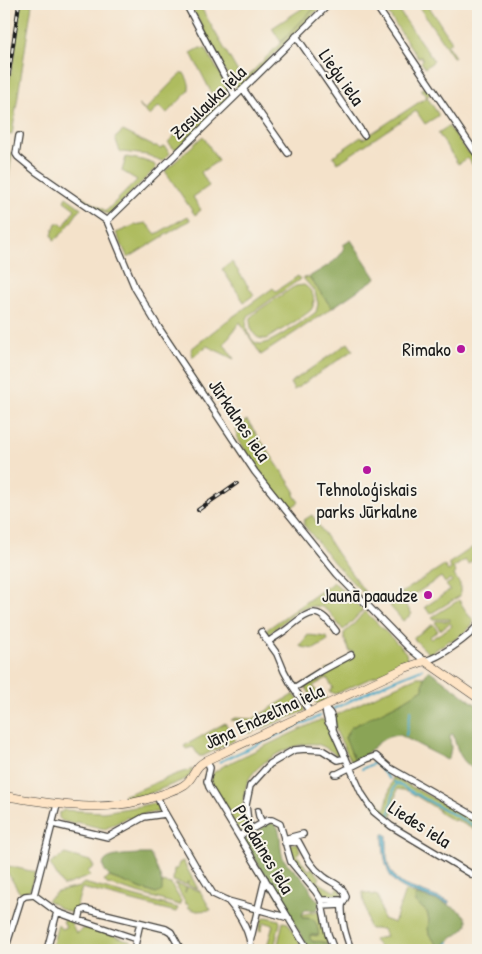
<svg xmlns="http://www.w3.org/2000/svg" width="482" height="954" font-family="'Patrick Hand',sans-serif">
  <rect width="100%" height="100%" fill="#f7f3e8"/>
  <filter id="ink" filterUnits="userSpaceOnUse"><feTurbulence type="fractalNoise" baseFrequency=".02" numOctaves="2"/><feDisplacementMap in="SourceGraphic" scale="10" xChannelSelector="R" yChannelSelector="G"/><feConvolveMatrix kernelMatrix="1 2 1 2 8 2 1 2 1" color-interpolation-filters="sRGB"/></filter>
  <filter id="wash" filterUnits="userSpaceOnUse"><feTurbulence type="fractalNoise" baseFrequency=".0096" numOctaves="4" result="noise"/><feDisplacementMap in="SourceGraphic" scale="20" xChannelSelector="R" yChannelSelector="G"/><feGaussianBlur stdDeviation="1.12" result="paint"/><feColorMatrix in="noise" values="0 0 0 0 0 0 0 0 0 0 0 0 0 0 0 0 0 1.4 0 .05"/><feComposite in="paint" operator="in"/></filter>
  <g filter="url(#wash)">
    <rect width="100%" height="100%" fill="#f4e2ca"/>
    <path fill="#aebc5f" stroke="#656c3e" d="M 21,4 L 32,4 L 12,135 L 6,134 C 4,126 9,113 6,105 L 12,66 L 15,56 L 15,45 Z
      M 190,4 L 199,4 L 243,81 L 319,4 L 324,4 L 242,86 L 237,88 L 232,84 Z
      M 309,4 L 318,4 L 281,42 L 272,28 Z
      M 417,4 L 427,4 C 436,16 442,28 451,40 L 451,42 L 447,45 L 455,57 L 453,57 Z
      M 393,5 L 397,8 L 434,61 L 425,68 L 421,62 L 423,60 L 421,56 L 418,58 L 386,10 Z
      M 200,48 L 206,49 L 229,90 L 229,98 L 177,149 L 173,148 L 168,142 L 210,100 L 208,98 L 212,94 L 191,53 Z
      M 181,73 L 184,73 C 188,80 191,85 188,92 L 167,113 L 159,106 L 150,116 L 138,105 L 145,110 Z
      M 427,86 L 431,93 L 427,97 L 438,114 L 438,116 L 425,124 L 416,111 L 338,163 L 333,156 L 361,137 L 363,139 L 427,97 L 421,89 Z
      M 447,127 L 449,127 L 468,153 L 471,151 L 478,162 L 478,173 L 468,158 L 458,164 L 438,133 Z
      M 123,131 L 153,146 L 157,146 L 160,149 L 164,146 L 170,153 L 163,161 L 162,161 L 147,155 L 122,152 L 120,151 L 115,138 Z
      M 203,136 L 218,161 L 201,172 L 209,186 L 193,197 L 201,210 L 195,215 L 165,171 Z
      M 4,151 L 12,153 L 5,206 L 4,206 Z
      M 126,157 L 142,160 L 154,164 L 156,168 L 112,212 L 109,214 L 105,213 L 79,196 L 80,195 L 106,211 L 137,180 L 122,171 Z
      M 66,197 L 81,208 C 75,216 62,237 54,240 L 52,234 L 56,223 L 59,223 L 64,226 L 75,209 L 64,201 Z
      M 188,216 L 190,220 L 128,258 L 116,233 L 135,225 L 146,223 L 156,234 Z
      M 232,262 L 254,295 L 244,302 L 222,269 Z
      M 298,276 L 300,279 L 299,280 L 249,315 C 245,322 246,328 249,334 C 251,339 255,344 261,344 C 270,344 307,319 316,312 L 318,304 L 315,292 L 303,278 L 309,277 L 332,308 L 261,355 L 240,322 L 224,344 L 234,359 L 207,346 L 193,357 L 191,349 L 224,323 L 273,288 L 276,291 Z
      M 304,285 C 313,290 317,301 311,310 C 305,316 275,334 266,339 C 260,339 256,338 253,332 C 250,327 249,321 252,316 C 256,311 285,293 292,288 L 296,286 Z
      M 348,343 L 353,350 L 294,390 L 290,383 Z
      M 247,420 L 295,491 L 294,495 L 299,502 L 292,507 L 288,506 L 262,476 L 238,439 L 236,428 Z
      M 312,515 L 336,552 L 367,595 L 365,595 L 335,564 L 304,525 L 304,520 Z
      M 476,545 L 478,549 L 478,567 L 473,560 L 468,564 L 465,560 L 453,568 L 456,573 L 454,575 L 460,584 L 460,596 L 430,614 L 425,607 L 450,590 L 446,585 L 452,581 L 450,579 L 445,583 L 441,577 L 412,596 L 410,594 L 406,597 L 407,599 L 404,602 L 412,614 L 403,621 L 390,606 L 395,601 L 394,598 L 444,565 L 448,571 L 451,569 L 448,564 Z
      M 334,582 L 363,610 L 347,627 L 343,630 L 330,613 L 322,607 L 314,606 L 299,609 L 269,634 L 266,630 Z
      M 459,600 L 469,616 L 474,620 C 471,630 461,635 452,641 L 450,640 L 431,653 L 428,653 L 413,638 L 433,624 L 438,631 L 429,637 L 431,639 L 452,626 L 450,623 L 440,630 L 435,622 L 436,621 L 450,621 L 450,619 L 434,619 L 432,617 Z
      M 365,611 L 401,647 L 406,653 L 407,659 L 405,662 L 396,667 L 335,694 L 329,691 L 333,688 L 327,678 L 313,686 L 319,696 L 324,693 L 326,698 L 325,700 L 317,704 L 304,685 L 315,678 L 318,681 L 328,675 L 326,670 C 337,668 346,662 354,655 L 352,651 L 350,652 L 344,638 L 344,633 L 352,626 Z
      M 308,635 L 327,637 L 328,641 L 314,649 L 301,647 L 300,645 Z
      M 417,677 L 424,677 L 423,689 L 403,701 L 350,728 L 345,738 L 355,761 L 351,761 L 336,731 L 334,716 L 392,688 Z
      M 294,694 L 305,709 L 305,711 L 250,733 L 248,732 L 240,721 L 231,720 L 235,718 L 253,719 Z
      M 322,719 C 325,723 327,726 330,729 C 335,736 339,749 340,757 C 332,753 326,746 316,744 C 295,741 260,760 249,779 C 246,785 244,794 243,801 C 242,810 245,819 246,828 L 240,832 L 212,786 L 211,781 L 213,773 L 225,765 Z
      M 225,723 L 234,737 L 235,740 L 203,756 L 199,756 L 193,747 L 186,749 L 184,746 Z
      M 193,769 L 188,778 L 139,798 L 128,800 L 123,797 L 124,795 C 147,788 169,775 193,769 Z
      M 393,777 L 478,822 L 478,832 L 455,819 L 454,821 L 438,812 L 439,810 L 408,791 L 397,789 L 392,816 L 385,815 L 374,805 L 374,801 L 375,800 L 385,809 Z
      M 154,803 L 158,806 L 161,812 L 146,813 L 131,822 L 128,817 L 105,829 L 76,822 L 75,824 L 62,821 L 59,818 L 59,815 L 58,814 L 64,810 L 103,812 L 135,807 Z
      M 298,843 L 300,852 L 297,855 L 308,870 L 312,868 L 320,877 L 318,882 L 335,892 L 338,888 L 340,889 L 343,896 L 324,896 C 315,884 301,874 294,860 C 292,855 291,849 289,844 Z
      M 65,854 L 90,861 L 94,867 L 88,871 L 90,876 L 63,886 L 50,864 Z
      M 183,861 L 198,889 L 187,885 L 188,881 L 186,885 L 173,881 L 174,869 L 177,869 L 179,863 Z
      M 8,866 L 35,872 L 30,890 L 20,893 L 19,892 L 6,870 Z
      M 110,877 L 156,894 L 163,884 L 162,882 L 171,884 L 181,901 L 179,905 L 107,884 L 104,880 Z
      M 84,883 L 178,908 L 176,912 L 82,888 L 74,914 L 61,909 L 47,900 L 57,892 L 79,887 Z
      M 175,884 L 186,887 L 185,893 L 187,887 L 200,891 L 211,910 L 197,911 L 189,908 L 188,904 L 186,904 Z
      M 405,891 L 418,895 L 415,897 L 422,908 L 427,912 L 429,920 L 428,928 L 429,934 L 439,947 L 435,950 L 395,950 L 392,948 L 389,950 L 382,950 L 373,939 L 386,937 L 383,929 L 370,929 C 367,925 368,922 367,917 C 366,907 363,902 363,892 L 378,896 L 383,919 L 394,923 Z
      M 321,911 L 328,943 L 328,944 C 321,940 315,944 311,940 L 309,938 L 310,935 L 317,936 L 309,918 L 303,918 L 302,917 L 303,914 Z
      M 267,917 L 279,920 L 280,923 L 274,948 L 273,949 L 266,950 L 273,925 L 264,922 L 261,931 L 259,930 L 262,919 Z
      M 66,920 L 71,922 L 76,933 L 87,927 L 99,932 L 102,931 L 130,941 L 133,943 L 132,950 L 51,950 L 58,924 L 61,929 L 66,927 L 63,921 Z
      M 283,922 L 288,923 L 304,950 L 277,950 L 277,948 Z"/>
    <path fill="#8aa456" stroke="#536039" d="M 351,240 L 376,278 L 332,308 L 309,277 C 321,269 338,262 344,249 L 343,245 Z
      M 429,670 L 478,706 L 478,772 C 462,763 457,752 453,734 L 450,735 L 451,748 L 449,758 L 447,760 L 400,735 C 382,736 378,744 366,754 C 363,757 359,759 355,761 L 345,738 L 350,728 L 403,701 L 423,689 L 424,677 Z
      M 269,823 C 286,822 276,849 285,861 C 287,864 291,866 293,869 C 299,874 305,881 309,887 C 310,889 310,892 312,894 C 316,900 323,900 317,910 L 305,910 L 302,914 L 303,918 L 313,919 L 317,925 L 319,935 L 310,935 C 309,949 322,933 331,950 L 310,950 L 243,839 L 246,834 L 254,831 L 258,832 L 263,827 Z
      M 139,854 L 150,854 C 155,866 163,877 162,891 L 156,894 L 110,877 C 88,854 126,855 139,854 Z
      M 418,895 C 428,898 478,910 465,928 C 459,935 449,939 443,946 L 439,947 L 429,934 L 428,928 L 429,920 L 427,912 L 416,903 L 415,897 Z"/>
    <path fill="#47a8c6" stroke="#326271" d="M 383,834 L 385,834 L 387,835 L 387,857 L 389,868 L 396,879 L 404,885 L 450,902 L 449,904 C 436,899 405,892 395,882 C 384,871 383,849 383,834 Z"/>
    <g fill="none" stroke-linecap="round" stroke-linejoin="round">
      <path stroke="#47a8c6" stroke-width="2" d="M 333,709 L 387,683 L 422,669
        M 406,735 L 411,710
        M 219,762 L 320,716
        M 362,769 L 374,763 L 376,764 L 389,779
        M 394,782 L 478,828
        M 389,816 L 394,788 L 397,783
        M 446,950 L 446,945 L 449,942"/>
    </g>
  </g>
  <g filter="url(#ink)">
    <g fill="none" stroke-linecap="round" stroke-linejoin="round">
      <defs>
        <path id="street" d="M 186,4 L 235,96
          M 375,4 L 478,156
          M 296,36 L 364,135
          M 243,89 L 288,153
          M 19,136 L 16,154 L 18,157 L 35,171 L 107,221 L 135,288 L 159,328 L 255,472 L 337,574 L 409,648 L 425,661 C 440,657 468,638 478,625
          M 107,221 L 243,89 L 329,4
          M 261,632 L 277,654 L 284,671 L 291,684 L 310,712
          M 268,642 C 276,636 284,632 291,626 C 313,608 319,608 336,631
          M 294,688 L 321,671 L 351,655
          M 324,705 L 328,722 L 333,730 L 362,794 L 374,812 L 391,826 L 478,878
          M 326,710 C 333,714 332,721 333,728
          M 207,760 L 210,768 L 207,781 L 209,787 L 308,950
          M 335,774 L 337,774 L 367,759 L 376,756 L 390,768 L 478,818
          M 157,796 L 162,808 L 195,865 L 213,894 L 228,901 L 289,918
          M 258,811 L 259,816 L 262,823
          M 53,824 L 108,837 L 144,817 L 165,814
          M 252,829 L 248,822 L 246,805 L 250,786 L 270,764 L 294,750 L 306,749 L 322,750 L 338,760 L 346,758
          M 239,836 L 268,820 L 272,820 L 280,824 L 291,862 L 316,892 L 321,900 L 328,934 L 334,950
          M 284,839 L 303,834
          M 285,843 L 298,841 C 306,855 309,865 323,876 C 331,883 344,885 346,897 L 342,905
          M 34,895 L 57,912 L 79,920 L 81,911 L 85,909 L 166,929 L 171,932 L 181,950
          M 321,900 L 340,900
          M 228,901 C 240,915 250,932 251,950
          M 322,906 L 342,905 C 341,921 346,936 351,950
          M 79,920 L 136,939
          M 250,942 L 265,879
          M 5,950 L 21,899 L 25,896 L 34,895 L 57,805
          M 47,950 L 57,912
          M 134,950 L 140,923"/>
        <path id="secondary" d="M 4,796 C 60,805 107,815 163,794 C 170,791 178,789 184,785 C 191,781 193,773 198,767 C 200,764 204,762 207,760 L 405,668 L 425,661 L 478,698"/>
      </defs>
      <use href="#street" stroke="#3c3a36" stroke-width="8"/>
      <use href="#secondary" stroke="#3c3a36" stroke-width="9"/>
      <use href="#street" stroke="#fff" stroke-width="5.5"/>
      <use href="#secondary" stroke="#fee4c5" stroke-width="8"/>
      <defs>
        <path id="rail" d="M 4,107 L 19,4
          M 198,510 L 237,483"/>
      </defs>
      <use href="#rail" stroke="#1c1c1c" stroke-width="4"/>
      <use href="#rail" stroke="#f7f3e8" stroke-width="2" stroke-dasharray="5.5" stroke-linecap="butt"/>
    </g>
  </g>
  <g fill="#b5179e" stroke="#f7f3e8" stroke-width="2">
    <circle cx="461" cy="349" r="5"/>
    <circle cx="367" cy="470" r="5"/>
    <circle cx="428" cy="595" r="5"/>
  </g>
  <g text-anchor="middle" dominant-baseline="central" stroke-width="4" stroke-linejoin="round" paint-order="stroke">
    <g font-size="19" fill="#1c1c1c" stroke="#f7f3e8">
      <text transform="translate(342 77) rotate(55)">Lieģu iela</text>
      <text transform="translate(208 102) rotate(-44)">Zasulauka iela</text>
      <text transform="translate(240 420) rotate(56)">Jūrkalnes iela</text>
      <text transform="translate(264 716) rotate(-25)">Jāņa Endzelīna iela</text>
      <text transform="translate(420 824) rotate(33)">Liedes iela</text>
      <text transform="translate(264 849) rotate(59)">Priedaines iela</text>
    </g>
    <g font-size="19" fill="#1c1c1c" stroke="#f7f3e8" text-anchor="end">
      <text x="451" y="349">Rimako</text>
      <text x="367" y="489" text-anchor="middle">Tehnoloģiskais<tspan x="367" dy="22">parks Jūrkalne</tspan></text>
      <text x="418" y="595">Jaunā paaudze</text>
    </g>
  </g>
  <rect width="482" height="954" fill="none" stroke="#f7f3e8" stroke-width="20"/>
</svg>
